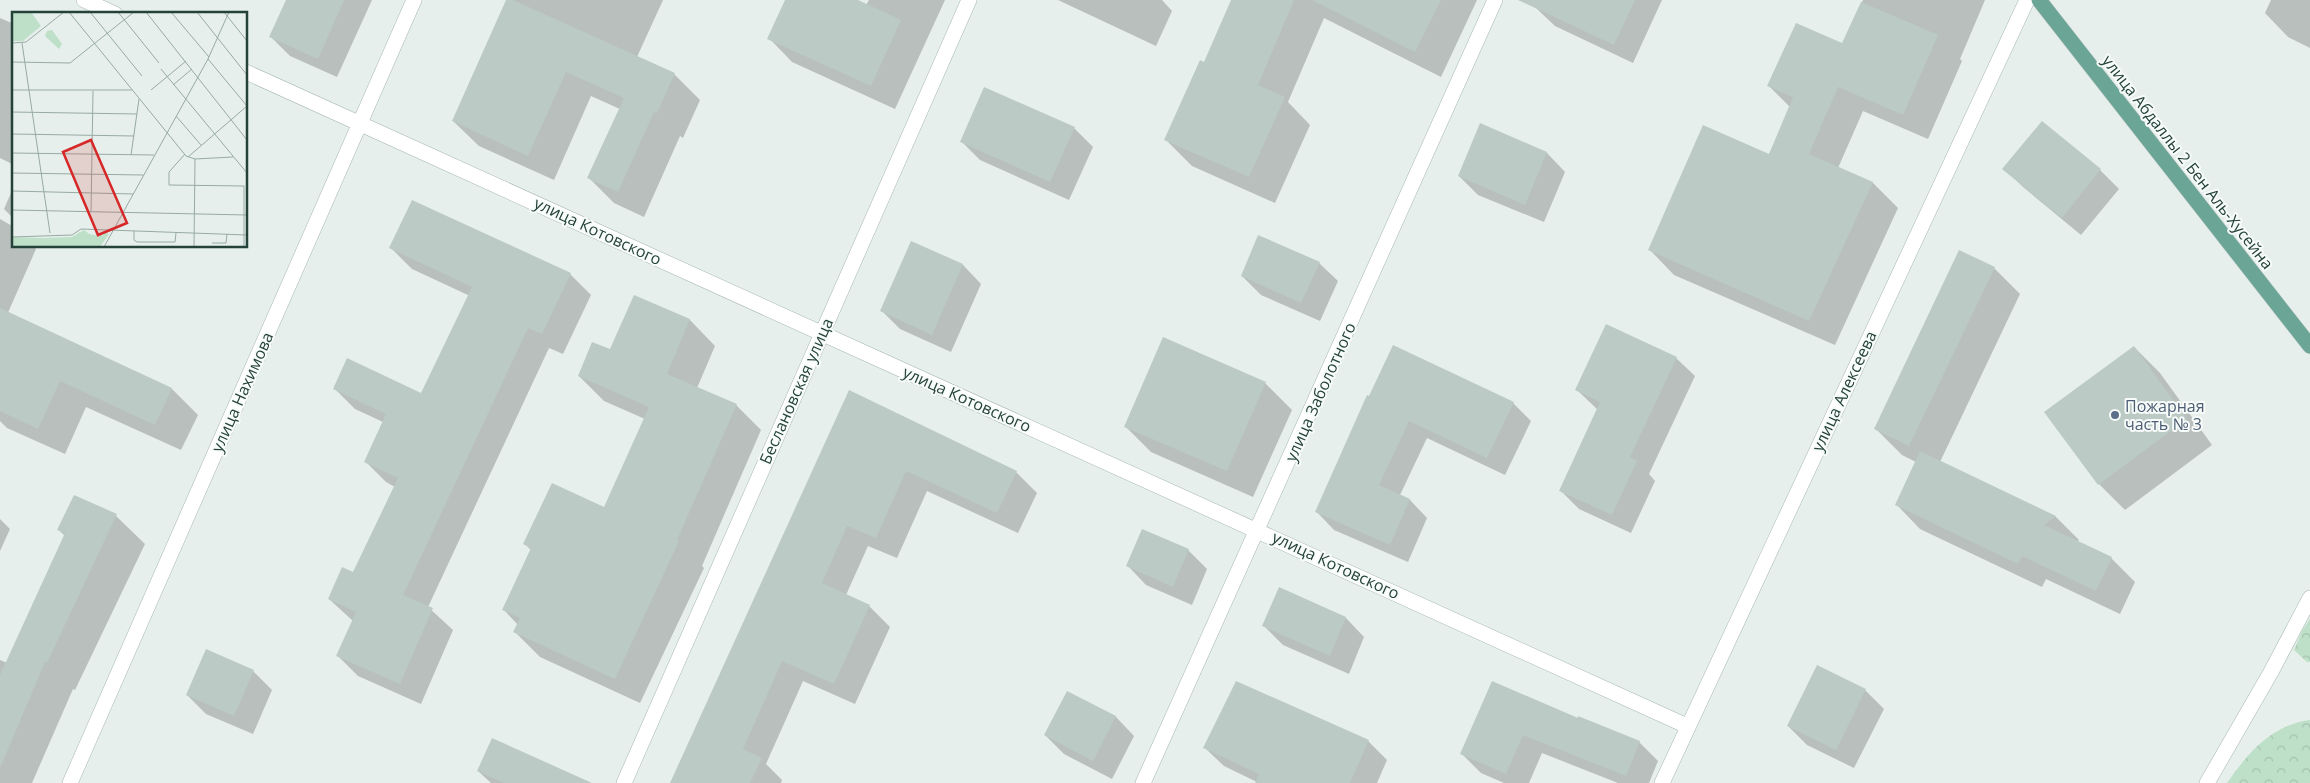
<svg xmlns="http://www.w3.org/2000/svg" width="2310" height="783" font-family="'Open Sans',sans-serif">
  <defs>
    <pattern id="forest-crowns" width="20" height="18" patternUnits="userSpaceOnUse" patternTransform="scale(1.25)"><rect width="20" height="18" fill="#bfe0c8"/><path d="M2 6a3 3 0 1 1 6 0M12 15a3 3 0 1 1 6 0" fill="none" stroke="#a4c1ad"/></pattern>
  </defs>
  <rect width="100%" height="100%" fill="#e6efeb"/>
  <path fill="url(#forest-crowns)" d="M 2310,619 L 2310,662 L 2307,662 L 2294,650 L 2302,631 Z
    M 2310,720 L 2310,783 L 2227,783 C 2248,753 2271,725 2310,720 Z"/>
  <path fill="#0003" d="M 287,0 L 372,0 L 337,77 L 290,56 L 271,37 Z
    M 508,0 L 663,0 L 637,57 L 674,74 L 700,100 L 683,138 L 680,136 L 644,217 L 614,203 L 589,178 L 620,109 L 591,96 L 554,180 L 479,146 L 453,121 Z
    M 786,0 L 855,0 L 866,5 L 869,0 L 945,0 L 895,109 L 792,62 L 769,38 Z
    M 1058,0 L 1162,0 L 1172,11 L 1156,46 Z
    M 1233,0 L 1477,0 L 1441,77 L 1324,18 L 1288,102 L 1310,125 L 1275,203 L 1192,166 L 1166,140 L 1205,64 Z
    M 1540,0 L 1662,0 L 1633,63 L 1555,26 L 1536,8 Z
    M 1863,0 L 1985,0 L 1960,59 L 1962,61 L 1928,139 L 1863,111 L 1838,168 L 1873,183 L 1898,208 L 1835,345 L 1674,275 L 1650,250 L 1769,155 L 1790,107 L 1769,86 L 1843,45 Z
    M 2271,0 L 2310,0 L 2310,48 L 2288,37 L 2265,13 Z
    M 0,18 L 14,24 L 14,165 L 0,158 Z
    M 2042,122 L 2100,170 L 2119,189 L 2081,235 L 2023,187 L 2004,168 Z
    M 1481,125 L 1547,153 L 1565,172 L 1544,222 L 1478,195 L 1459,176 Z
    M 1074,128 L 1093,147 L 1069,200 L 980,160 L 962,142 Z
    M 14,186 L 14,219 L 4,209 Z
    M 0,219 L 14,227 L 14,246 L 33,246 L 36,249 L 3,324 L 0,322 Z
    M 912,242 L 963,265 L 981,284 L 951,352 L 900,329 L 881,310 Z
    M 391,248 L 570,274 L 591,295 L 563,354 L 549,348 L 428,607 L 453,630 L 421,704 L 358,676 L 337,655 L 353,621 L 329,599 L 354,574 L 395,487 L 386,482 L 365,461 L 383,422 L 355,409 L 334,388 L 422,395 L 470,296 L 412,269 Z
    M 1319,263 L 1338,281 L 1320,321 L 1261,295 L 1242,276 Z
    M 1994,268 L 2020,294 L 1940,462 L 2056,517 L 2079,540 L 2077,542 L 2111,558 L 2135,582 L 2120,614 L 2046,579 L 2042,587 L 1920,529 L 1897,505 L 1916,462 L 1902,455 L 1876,429 Z
    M 634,297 L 690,320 L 715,346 L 697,388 L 736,405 L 761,430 L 702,566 L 704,568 L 640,703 L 540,657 L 515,632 L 518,625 L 504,610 L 531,550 L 525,544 L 605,509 L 645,419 L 604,401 L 579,376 L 611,351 Z
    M 19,318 L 172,389 L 198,415 L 181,450 L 86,407 L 65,454 L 7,428 L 0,421 L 0,360 Z
    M 1163,338 L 1265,383 L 1292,410 L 1253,497 L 1151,452 L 1125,426 Z
    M 2134,347 L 2160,373 L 2212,445 L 2125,510 L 2099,484 Z
    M 1676,358 L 1695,376 L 1649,474 L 1655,481 L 1631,533 L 1579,509 L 1560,490 L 1598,410 L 1577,390 Z
    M 849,392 L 1016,472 L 1037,493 L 1018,533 L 927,491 L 897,558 L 868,546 L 846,595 L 869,606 L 890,627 L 855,704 L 803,681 L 766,764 L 782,780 L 781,783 L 672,783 Z
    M 1367,397 L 1513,403 L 1531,421 L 1505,475 L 1427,438 L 1400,495 L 1410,500 L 1427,518 L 1408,562 L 1334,530 L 1317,512 Z
    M 74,497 L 116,516 L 145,544 L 75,690 L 73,689 L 32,783 L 0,783 L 0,660 L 7,663 L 65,536 L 59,530 Z
    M 0,519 L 10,529 L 0,551 Z
    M 1188,550 L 1207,569 L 1192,605 L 1146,585 L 1128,566 Z
    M 1346,618 L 1364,637 L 1349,674 L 1283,645 L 1264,626 Z
    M 253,671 L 272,690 L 253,734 L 206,714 L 187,695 Z
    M 1493,683 L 1578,720 L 1639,742 L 1658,761 L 1649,783 L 1618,783 L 1542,753 L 1529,783 L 1504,783 L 1481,773 L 1462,754 Z
    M 1865,690 L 1884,709 L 1854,768 L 1807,745 L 1788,726 Z
    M 1067,693 L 1116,717 L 1134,736 L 1112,779 L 1064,754 L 1045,735 Z
    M 1368,741 L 1387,760 L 1377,783 L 1259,783 L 1224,766 L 1205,748 Z
    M 478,771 L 579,783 L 491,783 Z"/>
  <path fill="#bbcac4" d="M 286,0 L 344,0 L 318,59 L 269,37 Z
    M 506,0 L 513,0 L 675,73 L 657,113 L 654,112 L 618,192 L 587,178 L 624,98 L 566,72 L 528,156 L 452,121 Z
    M 785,0 L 858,0 L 901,20 L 871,86 L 767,39 Z
    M 1231,0 L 1294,0 L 1258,85 L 1285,97 L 1249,177 L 1164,140 L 1200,60 L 1204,62 Z
    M 1312,0 L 1441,0 L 1415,52 Z
    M 1518,0 L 1635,0 L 1614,45 Z
    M 1861,2 L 1938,35 L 1903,115 L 1838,87 L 1809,154 L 1873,182 L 1809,321 L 1648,250 L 1703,125 L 1769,154 L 1793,97 L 1767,86 L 1796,23 L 1842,43 Z
    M 984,87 L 1075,127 L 1050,182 L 960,142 Z
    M 2042,121 L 2101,169 L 2062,218 L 2002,169 Z
    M 1480,123 L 1547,152 L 1525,205 L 1458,176 Z
    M 412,200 L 571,273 L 542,334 L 528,328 L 403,595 L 433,608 L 400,684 L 336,656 L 356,612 L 328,599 L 342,567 L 353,572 L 398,478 L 364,462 L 386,414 L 333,389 L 347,358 L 421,393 L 472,287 L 389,248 Z
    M 1258,235 L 1320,262 L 1301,303 L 1241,276 Z
    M 911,241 L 963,264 L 932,335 L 880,311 Z
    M 1959,250 L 1995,267 L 1909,446 L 1874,429 Z
    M 634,295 L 690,319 L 667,374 L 737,404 L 677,540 L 679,541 L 615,679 L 513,632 L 520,618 L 502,610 L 531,548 L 523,544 L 552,483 L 604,507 L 649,407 L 578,376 L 592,342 L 610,349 Z
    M 0,308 L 172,388 L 155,425 L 60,381 L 38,429 L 0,411 Z
    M 1606,324 L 1677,357 L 1630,457 L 1637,461 L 1612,515 L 1559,491 L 1600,402 L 1575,390 Z
    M 1163,337 L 1266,382 L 1227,471 L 1124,427 Z
    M 1393,345 L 1514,402 L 1487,458 L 1409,421 L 1379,485 L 1410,499 L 1390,545 L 1315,512 L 1367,395 L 1369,396 Z
    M 2134,346 L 2187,419 L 2098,485 L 2044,412 Z
    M 849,390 L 1017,471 L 997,513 L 906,471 L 876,538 L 847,526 L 822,583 L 870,605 L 834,684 L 782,661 L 743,749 L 762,758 L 750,783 L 670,783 Z
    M 1920,451 L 2056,516 L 2044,525 L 2112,557 L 2096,591 L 2022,556 L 2018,564 L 1895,505 Z
    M 74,495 L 117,514 L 47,663 L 45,662 L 0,768 L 0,675 L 65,533 L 57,530 Z
    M 1142,529 L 1189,549 L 1173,587 L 1126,566 Z
    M 1279,587 L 1346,617 L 1330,656 L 1262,626 Z
    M 206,649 L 254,670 L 234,716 L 186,695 Z
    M 1817,665 L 1866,689 L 1836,750 L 1787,726 Z
    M 1236,681 L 1369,740 L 1350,783 L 1255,783 L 1259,774 L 1203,748 Z
    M 1492,681 L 1578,718 L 1578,716 L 1640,741 L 1626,776 L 1523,735 L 1506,774 L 1460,754 Z
    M 1067,691 L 1116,716 L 1093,761 L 1044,735 Z
    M 492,738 L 592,783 L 504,783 L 477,771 Z"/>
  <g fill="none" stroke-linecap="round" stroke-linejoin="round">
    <defs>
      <path id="minor" d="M 84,0 L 115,14
        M 246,72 L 1687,726
        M 70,783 L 414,0
        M 624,783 L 969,0
        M 1143,783 L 1495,0
        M 1662,783 L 2027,0
        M 2207,783 L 2271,672 L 2310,598"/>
      <path id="major" d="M 2039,0 L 2310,346"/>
    </defs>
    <use href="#minor" stroke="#a8b8b2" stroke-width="16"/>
    <use href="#major" stroke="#c2cac8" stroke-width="16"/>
    <use href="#minor" stroke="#fff" stroke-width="15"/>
    <use href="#major" stroke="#6aa596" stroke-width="15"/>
  </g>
  <circle fill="#5c6f8a" stroke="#f7fbf9" stroke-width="2" cx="2115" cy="415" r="5"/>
  <g text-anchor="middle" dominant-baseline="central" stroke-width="4" stroke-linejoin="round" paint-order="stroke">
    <g font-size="16" fill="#24423a" stroke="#f7fbf9">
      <text transform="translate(2188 162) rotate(52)">улица Абдаллы 2 Бен Аль-Хусейна</text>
      <text transform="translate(598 231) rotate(25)">улица Котовского</text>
      <text transform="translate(796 391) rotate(-66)">Беслановская улица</text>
      <text transform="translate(1844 391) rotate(-65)">улица Алексеева</text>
      <text transform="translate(242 392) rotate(-66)">улица Нахимова</text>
      <text transform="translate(1320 392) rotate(-66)">улица Заболотного</text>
      <text transform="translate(967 399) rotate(24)">улица Котовского</text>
      <text transform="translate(1336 565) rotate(25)">улица Котовского</text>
    </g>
    <g font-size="16" fill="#4e5e75" stroke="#f7fbf9" text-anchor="start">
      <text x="2125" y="406">Пожарная<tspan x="2125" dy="18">часть № 3</tspan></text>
    </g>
  </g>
  <g transform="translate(12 12)">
    <rect width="235" height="235" fill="#e6efeb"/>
    <path d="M 0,225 L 30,226 L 42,228 L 40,231 L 47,235 L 0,235 Z" fill="#bfe0c8"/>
    <path d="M 72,218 L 85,228 L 83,219 L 91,224 L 91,220 L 97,222 L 88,235 L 47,235 L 40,232 L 41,228 L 30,226 L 60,225 Z" fill="#bfe0c8"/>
    <path d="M 67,220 L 93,225 L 88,235 L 58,235 Z" fill="#bfe0c8"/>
    <path d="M 0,0 L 19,0 L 29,14 L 11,29 L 0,29 Z" fill="#bfe0c8"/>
    <path d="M 40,18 L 50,32 L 47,37 L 33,24 L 35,19 Z" fill="#bfe0c8"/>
    <path fill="none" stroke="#98aaa4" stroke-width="1" d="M 57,0 L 174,144 L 183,147 L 221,145M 78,0 L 130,64M 106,0 L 147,51M 134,0 L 235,128M 159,0 L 197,45M 185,0 L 235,63M 212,0 L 235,29M 0,31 L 14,30 L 52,0M 10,31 L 38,221M 196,47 L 235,94M 0,50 L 58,51 L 122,0M 149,57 L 235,161M 161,73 L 180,57M 0,78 L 120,78M 139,78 L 174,49M 0,100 L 125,102M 164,104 L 189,133M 0,122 L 122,124M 0,141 L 142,143M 173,142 L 157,160 L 157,173 L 232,174M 119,143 L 127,87M 176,145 L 235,94M 0,161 L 131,163M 0,179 L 121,182M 0,198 L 235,203M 79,200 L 81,79M 122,219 L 122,228 L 125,230 L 163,230 L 164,221M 0,225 L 60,223 L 69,217 L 235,223M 200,231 L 214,231 L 215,222M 92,235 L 196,47 L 217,0M 182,235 L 183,147M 232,235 L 232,174"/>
    <path fill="#d62828" fill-opacity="0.15" stroke="#d62828" stroke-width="2.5" d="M 79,128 L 115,211 L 86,223 L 51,140 Z"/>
    <rect width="235" height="235" fill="none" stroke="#24423a" stroke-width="2.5"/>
  </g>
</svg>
